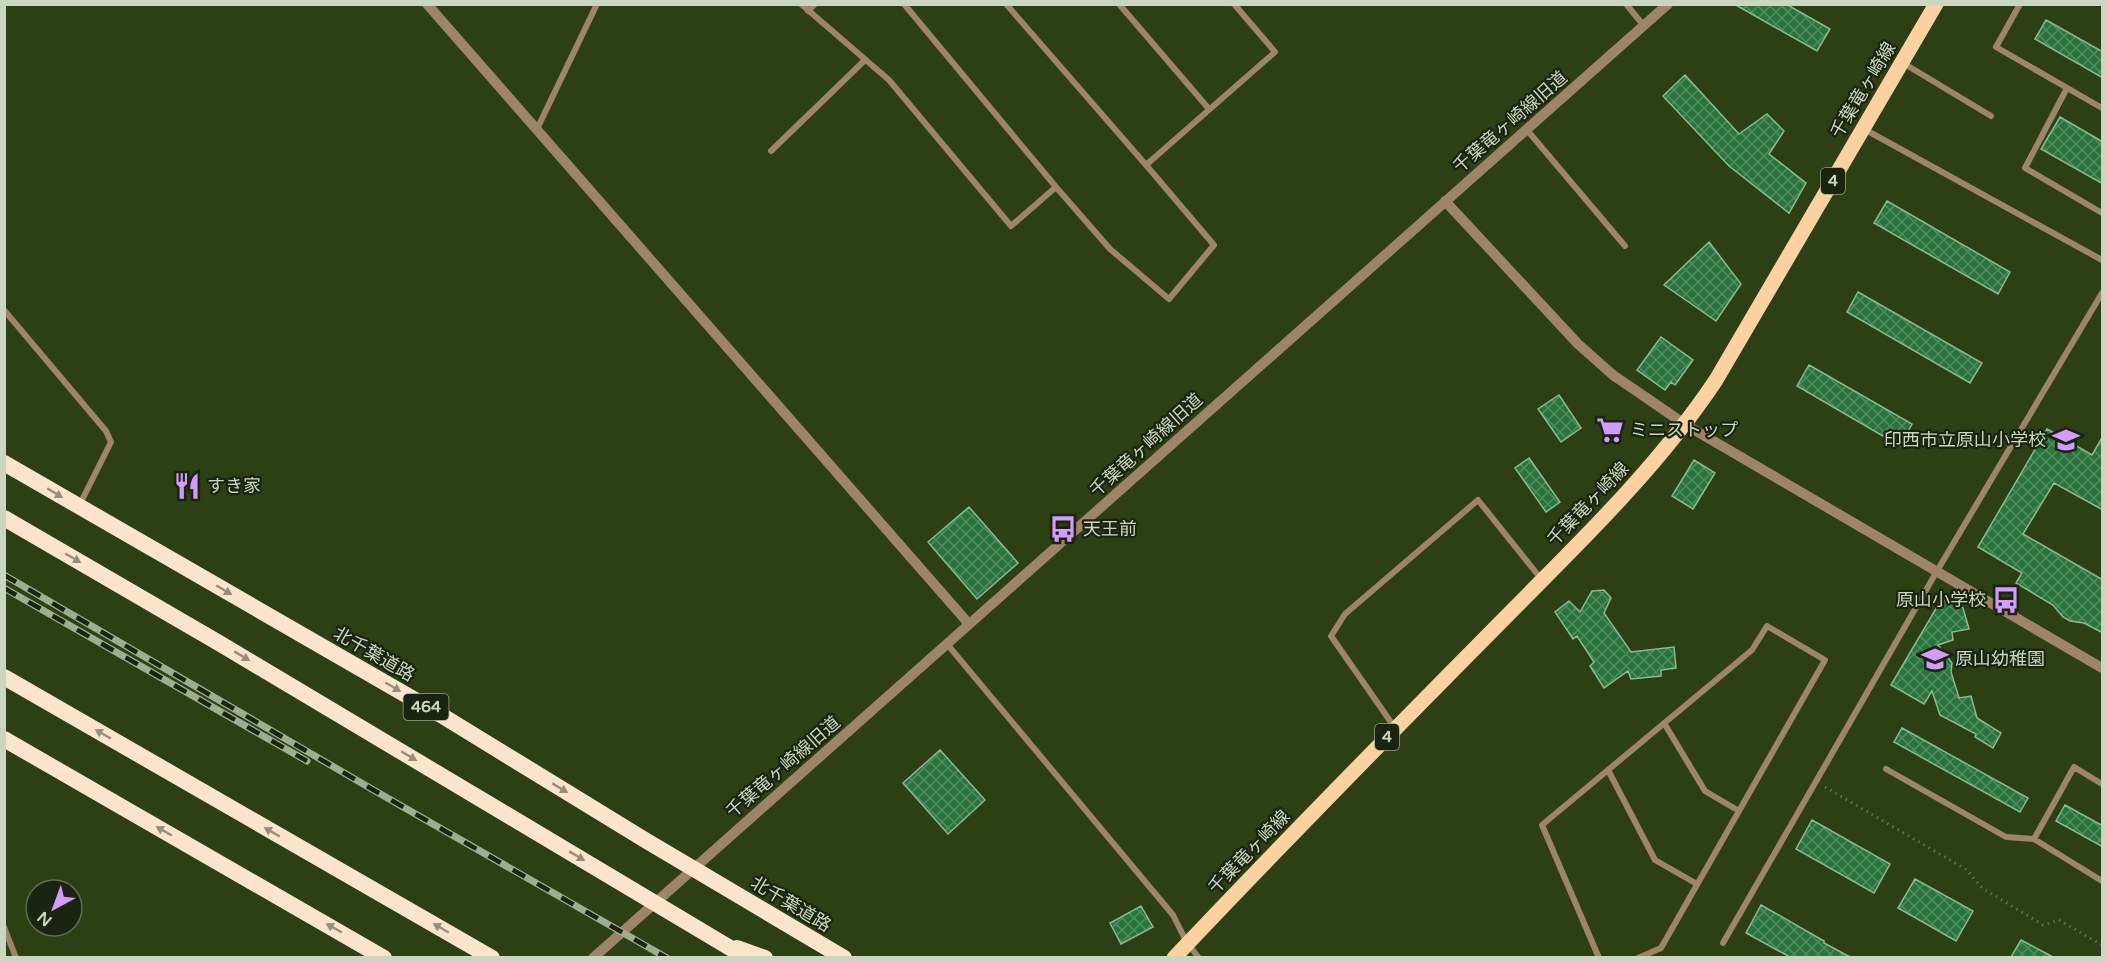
<svg xmlns="http://www.w3.org/2000/svg" width="2107" height="962" font-family="'Varela Round','Noto Sans JP',sans-serif">
  <defs>
    <pattern id="building-cross-hatch" width="8" height="8" patternUnits="userSpaceOnUse" patternTransform="scale(1.5)"><rect width="8" height="8" fill="#29733d"/><path d="M0 0l8 8M0 8l8-8" fill="none" stroke="#518d60"/></pattern>
  </defs>
  <rect width="100%" height="100%" fill="#2d4013"/>
  <path fill="url(#building-cross-hatch)" stroke="#8bb992" stroke-width="1.5" d="M 1734,4 L 1786,4 L 1830,29 L 1817,51 Z
    M 2046,20 L 2103,52 L 2103,78 L 2035,39 Z
    M 1685,75 L 1739,134 L 1767,114 L 1784,131 L 1769,154 L 1806,183 L 1789,213 L 1729,166 L 1663,96 Z
    M 2060,117 L 2103,142 L 2103,184 L 2041,149 Z
    M 1887,201 L 2010,272 L 1998,294 L 1874,223 Z
    M 1709,242 L 1741,284 L 1716,321 L 1664,285 Z
    M 1858,292 L 1982,363 L 1970,383 L 1847,312 Z
    M 1661,337 L 1693,360 L 1675,385 L 1671,382 L 1665,390 L 1637,370 Z
    M 1809,365 L 1912,424 L 1900,446 L 1797,386 Z
    M 1559,395 L 1581,428 L 1561,442 L 1538,409 Z
    M 2047,429 L 2092,455 L 2103,436 L 2103,510 L 2054,483 L 2023,534 L 2103,580 L 2103,633 L 2084,623 L 2070,621 L 2063,617 L 2053,605 L 2016,583 L 2022,573 L 1978,547 Z
    M 1529,458 L 1560,502 L 1546,512 L 1515,468 Z
    M 1694,460 L 1715,473 L 1693,509 L 1672,496 Z
    M 969,507 L 1018,563 L 977,599 L 928,542 Z
    M 1604,590 L 1611,598 L 1604,613 L 1631,652 L 1674,647 L 1676,668 L 1661,670 L 1661,676 L 1631,679 L 1628,671 L 1604,688 L 1590,666 L 1594,662 L 1577,636 L 1573,639 L 1555,612 L 1569,601 L 1580,612 L 1592,591 Z
    M 1944,595 L 1963,608 L 1969,629 L 1952,632 L 1953,640 L 1938,645 L 1952,663 L 1951,672 L 1959,698 L 1971,696 L 1977,718 L 2001,733 L 1993,748 L 1975,737 L 1976,734 L 1940,715 L 1932,691 L 1924,704 L 1891,685 Z
    M 1902,728 L 2028,798 L 2020,812 L 1894,742 Z
    M 940,750 L 985,800 L 948,834 L 903,783 Z
    M 2065,805 L 2103,826 L 2103,847 L 2056,821 Z
    M 1812,820 L 1890,864 L 1874,893 L 1796,849 Z
    M 1915,879 L 1973,911 L 1956,941 L 1898,908 Z
    M 1761,905 L 1824,941 L 1824,943 L 1850,957 L 1790,957 L 1746,933 Z
    M 1141,906 L 1153,927 L 1121,944 L 1110,923 Z
    M 2021,940 L 2053,957 L 2011,957 Z"/>
  <g fill="none" stroke-linecap="round" stroke-linejoin="round">
    <path stroke="#60714b" stroke-width="3" stroke-dasharray="1.5 4.5" stroke-linecap="butt" d="M 1825,787 L 1967,870 L 1982,888 L 2043,925 L 2059,920 L 2102,945"/>
    <path stroke="#9e8468" stroke-width="6" d="M 801,4 L 889,80 L 1011,226 L 1056,187 L 904,4
      M 1006,4 L 1146,165 L 1275,52 L 1234,4
      M 1119,4 L 1209,109
      M 1626,4 L 1644,26
      M 2020,4 L 1996,47 L 2102,108
      M 808,11 L 815,4
      M 1903,63 L 1991,116
      M 2067,88 L 2025,168 L 2102,213
      M 537,129 L 597,4
      M 1864,129 L 2102,260
      M 1527,130 L 1625,246
      M 771,151 L 865,60
      M 1056,187 L 1110,249 L 1169,299 L 1214,245 L 1146,165
      M 4,310 L 106,431 L 111,442 L 80,504
      M 947,644 L 1173,915 L 1187,943 L 1199,958
      M 1664,723 L 1705,791 L 1739,811
      M 1395,728 L 1331,636 L 1345,614 L 1478,500 L 1542,580
      M 1886,769 L 2006,837 L 2034,839 L 2102,881
      M 1608,770 L 1655,860 L 1697,884
      M 2034,839 L 2074,767 L 2102,784
      M 4,927 L 16,958
      M 1723,943 L 1937,571 L 2102,293
      M 1599,958 L 1542,825 L 1752,650 L 1767,626 L 1825,660 L 1661,948 L 1638,958"/>
    <path stroke="#9e8468" stroke-width="10" d="M 427,4 L 969,624
      M 1445,201 L 1578,344 L 1613,375 L 1686,425 L 2102,668
      M 593,958 L 1668,4"/>
    <path stroke="#fbd1a2" stroke-width="15" d="M 1174,958 C 1277,849 1382,742 1487,636 C 1567,554 1652,476 1716,380 L 1936,4"/>
    <path stroke="#fae4cd" stroke-width="16" d="M 4,463 L 441,715 L 645,840 L 844,958
      M 4,518 L 219,643 L 747,958
      M 4,677 L 492,958
      M 4,739 L 384,958
      M 737,948 L 765,958"/>
    <defs>
      <path id="rail" d="M 4,575 L 370,788 L 667,958
        M 4,588 L 307,761"/>
    </defs>
    <use href="#rail" stroke="#9fae90" stroke-width="7"/>
    <use href="#rail" stroke="#1b2411" stroke-width="4.5" stroke-dasharray="14" stroke-linecap="butt"/>
  </g>
  <defs><path id="oneway-solid" d="M-6-.8H1V-3.2L6.5 0L1 3.2V.8H-6Z" transform="scale(1.5)"/></defs>
  <g fill="#968e78">
    <use href="#oneway-solid" transform="translate(55 493) rotate(31)"/>
    <use href="#oneway-solid" transform="translate(73 558) rotate(30)"/>
    <use href="#oneway-solid" transform="translate(224 590) rotate(30)"/>
    <use href="#oneway-solid" transform="translate(242 656) rotate(31)"/>
    <use href="#oneway-solid" transform="translate(393 687) rotate(30)"/>
    <use href="#oneway-solid" transform="translate(103 734) rotate(-150)"/>
    <use href="#oneway-solid" transform="translate(409 756) rotate(31)"/>
    <use href="#oneway-solid" transform="translate(560 788) rotate(31)"/>
    <use href="#oneway-solid" transform="translate(164 831) rotate(-150)"/>
    <use href="#oneway-solid" transform="translate(272 832) rotate(-150)"/>
    <use href="#oneway-solid" transform="translate(577 856) rotate(31)"/>
    <use href="#oneway-solid" transform="translate(334 928) rotate(-150)"/>
    <use href="#oneway-solid" transform="translate(441 928) rotate(-150)"/>
  </g>
  <defs>
    <symbol id="supermarket-bare" viewBox="-9 -9 18 18"><path d="M-6-5.5h2.5l.6 2H6L4.5 2H-2.5L-4.4-4H-6ZM-1.5 3.2a1.3 1.3 0 1 0 .1 0ZM3 3.2a1.3 1.3 0 1 0 .1 0Z" fill="#d29cfd" stroke="#1b2411" stroke-width="2.5" paint-order="stroke"/></symbol>
    <symbol id="school-bare" viewBox="-9 -9 18 18"><path d="M0-5L7-2L0 1L-7-2ZM-4 1L0 2.5L4 1V4Q0 6-4 4Z" fill="#d29cfd" stroke="#1b2411" stroke-width="2.5" paint-order="stroke"/></symbol>
    <symbol id="restaurant-bare" viewBox="-9 -9 18 18"><path d="M-5-6h1v4h1v-4h1v4h1v-4h1v5L-1.5 .5V6h-2V.5L-5-1ZM5-6V6H3V1.5H1.5Q1.5-4 5-6Z" fill="#d29cfd" stroke="#1b2411" stroke-width="2.5" paint-order="stroke"/></symbol>
    <symbol id="bus-bare" viewBox="-9 -9 18 18"><path d="M-5-6H5V4H4V6H2V4H-2V6H-4V4H-5ZM-3.5-4V0h7V-4ZM-3.5 1.2v1.5H-2V1.2ZM2 1.2v1.5H3.5V1.2Z" fill="#d29cfd" stroke="#1b2411" stroke-width="2.5" paint-order="stroke"/></symbol>
  </defs>
  <g fill-rule="evenodd">
    <use href="#supermarket-bare" x="1591" y="411" width="38" height="38"/>
    <use href="#school-bare" x="2047" y="421" width="38" height="38"/>
    <use href="#restaurant-bare" x="168" y="467" width="38" height="38"/>
    <use href="#bus-bare" x="1044" y="510" width="38" height="38"/>
    <use href="#bus-bare" x="1987" y="581" width="38" height="38"/>
    <use href="#school-bare" x="1916" y="640" width="38" height="38"/>
  </g>
  <g text-anchor="middle" dominant-baseline="central" stroke-width="4.5" stroke-linejoin="round" paint-order="stroke">
    <g fill="#1b2411" stroke="#96a18a" stroke-width="1.5">
      <rect x="1821" y="168" width="24" height="26" rx="4.5"/>
      <rect x="403.5" y="694" width="45" height="26" rx="4.5"/>
      <rect x="1375" y="724" width="24" height="26" rx="4.5"/>
    </g>
    <g font-size="16" font-weight="bold" fill="#cad7be">
      <text x="1833" y="181">4</text>
      <text x="426" y="707">464</text>
      <text x="1387" y="737">4</text>
    </g>
    <g font-size="18" fill="#cad7be" stroke="#1b2411">
      <text transform="translate(1863 90) rotate(-59)">千葉竜ヶ崎線</text>
      <text transform="translate(1510 122) rotate(-41)">千葉竜ヶ崎線旧道</text>
      <text transform="translate(1146 445) rotate(-42)">千葉竜ヶ崎線旧道</text>
      <text transform="translate(1588 504) rotate(-46)">千葉竜ヶ崎線</text>
      <text transform="translate(374 654) rotate(30)">北千葉道路</text>
      <text transform="translate(783 767) rotate(-41)">千葉竜ヶ崎線旧道</text>
      <text transform="translate(1249 852) rotate(-46)">千葉竜ヶ崎線</text>
      <text transform="translate(791 904) rotate(31)">北千葉道路</text>
    </g>
    <g font-size="18" fill="#cad7be" stroke="#1b2411" text-anchor="start">
      <text x="1630" y="430">ミニストップ</text>
      <text x="2046" y="440" text-anchor="end">印西市立原山小学校</text>
      <text x="207" y="486">すき家</text>
      <text x="1083" y="529">天王前</text>
      <text x="1986" y="600" text-anchor="end">原山小学校</text>
      <text x="1955" y="659">原山幼稚園</text>
    </g>
  </g>
  <rect width="2107" height="962" fill="none" stroke="#cad7be" stroke-width="12"/>
  <g transform="translate(54 908) rotate(221)"><circle r="28" fill="#1b2411" stroke="#616c56" stroke-width="1.5"/>
  <path d="M0-4.5L10 22L0 15L-10 22Z" fill="#d29cfd"/>
  <text y="-9" font-size="16" font-weight="bold" text-anchor="middle" fill="#cad7be">N</text>
  </g>
</svg>
